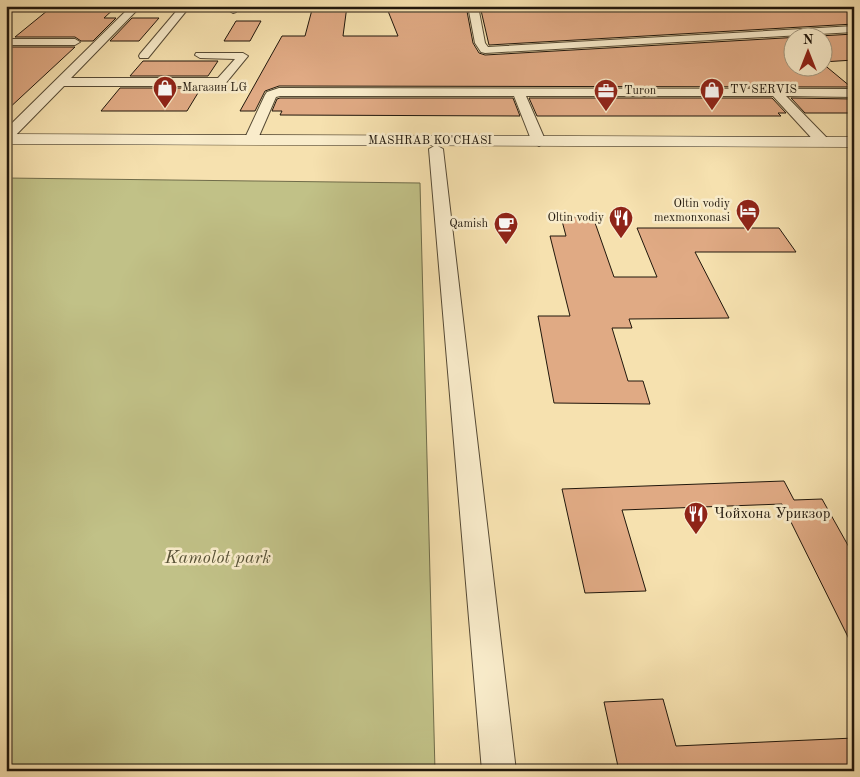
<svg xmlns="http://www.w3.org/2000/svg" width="860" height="777" font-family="'Old Standard TT',serif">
  <rect width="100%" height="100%" fill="#f6e1af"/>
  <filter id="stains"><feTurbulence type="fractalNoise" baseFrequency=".004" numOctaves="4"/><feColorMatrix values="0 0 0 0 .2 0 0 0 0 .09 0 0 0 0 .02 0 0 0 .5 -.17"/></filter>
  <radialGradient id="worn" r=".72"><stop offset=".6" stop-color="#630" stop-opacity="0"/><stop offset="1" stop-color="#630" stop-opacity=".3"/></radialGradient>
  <path fill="#c1c187" stroke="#706c4a" d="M 6,178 L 420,183 L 435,771 L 6,771 Z"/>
  <path fill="#e0aa84" stroke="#20170c" d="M 53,6 L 117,6 L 104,18 L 116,18 L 93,41 L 81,41 L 75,37 L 15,37 Z
    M 313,6 L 347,6 L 343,36 L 398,36 L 388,11 L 446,11 L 446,6 L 466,6 L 473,43 L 479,53 L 485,55 L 854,34 L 854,60 L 822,62 L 822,38 L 792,38 L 792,68 L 822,68 L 822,63 L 851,87 L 279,86 L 265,91 L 255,111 L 240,111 L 282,36 L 305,36 Z
    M 480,6 L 854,6 L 854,24 L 489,45 Z
    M 132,18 L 159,18 L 139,41 L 110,41 Z
    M 236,21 L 261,21 L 250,41 L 224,41 Z
    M 6,47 L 75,47 L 6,111 Z
    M 143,61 L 218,61 L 208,76 L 130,76 Z
    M 120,88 L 201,88 L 187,111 L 101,111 Z
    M 280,98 L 513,98 L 520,116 L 280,115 L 282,111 L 272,111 L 277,99 Z
    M 529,98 L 772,98 L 786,113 L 778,113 L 781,116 L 537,116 Z
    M 791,98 L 854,99 L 854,113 L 805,113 Z
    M 561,217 L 593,217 L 614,277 L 657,277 L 637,228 L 779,228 L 796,252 L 695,252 L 729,318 L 629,319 L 632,328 L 612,328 L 628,381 L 643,381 L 650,404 L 554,403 L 538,316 L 570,316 L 550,236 L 566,236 Z
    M 784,481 L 794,500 L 822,499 L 854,556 L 854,649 L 782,504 L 622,510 L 646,591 L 585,593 L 562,489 Z
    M 663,699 L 676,746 L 854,738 L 854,771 L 619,771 L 604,702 Z"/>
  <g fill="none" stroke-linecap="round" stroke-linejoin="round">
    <defs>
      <path id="street" d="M 131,6 L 141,6 L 71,78 L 218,78 L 235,59 L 200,58 L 195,55 L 196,53 L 243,53 L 248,56 L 225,84 L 221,86 L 64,86 L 11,140 L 6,141 L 6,129 Z
        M 231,6 L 240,6 L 236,12 L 233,13 L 228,10 Z
        M 468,6 L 478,6 L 485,43 L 488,47 L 854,26 L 854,32 L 485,53 L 481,52 L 475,43 Z
        M 182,7 L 187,10 L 148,58 L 140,58 L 139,56 L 140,54 L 179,8 Z
        M 6,39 L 75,39 L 80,42 L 75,45 L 6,45 Z
        M 279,88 L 854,89 L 854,97 L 786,96 L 828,139 L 830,142 L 823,146 L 818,145 L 773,96 L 526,96 L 546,142 L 539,146 L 532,142 L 514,96 L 280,96 L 276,97 L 256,143 L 246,143 L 244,140 L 265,95 L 267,92 Z
        M 436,145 L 443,149 L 516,771 L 482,771 L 429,149 Z"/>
      <path id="secondary" d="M 6,134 L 854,137 L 854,147 L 6,144 Z"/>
    </defs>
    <use href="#street" stroke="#564a35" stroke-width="2"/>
    <use href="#secondary" stroke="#20170c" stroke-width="1"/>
    <use href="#street" fill="#f9eccb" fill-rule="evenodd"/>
    <use href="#secondary" fill="#f9eccb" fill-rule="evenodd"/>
  </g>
  <defs>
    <symbol id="shop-pin" viewBox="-11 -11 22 30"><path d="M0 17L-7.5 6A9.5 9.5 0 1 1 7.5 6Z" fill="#8f2418" stroke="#f9eccb"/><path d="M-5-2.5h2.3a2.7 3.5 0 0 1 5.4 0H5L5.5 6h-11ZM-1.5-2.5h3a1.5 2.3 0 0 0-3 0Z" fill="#fff"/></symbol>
    <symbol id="office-pin" viewBox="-11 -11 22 30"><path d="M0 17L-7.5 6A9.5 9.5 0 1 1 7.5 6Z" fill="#8f2418" stroke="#f9eccb"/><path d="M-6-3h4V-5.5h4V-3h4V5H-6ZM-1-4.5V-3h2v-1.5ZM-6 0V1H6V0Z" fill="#fff"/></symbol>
    <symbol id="hotel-pin" viewBox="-11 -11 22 30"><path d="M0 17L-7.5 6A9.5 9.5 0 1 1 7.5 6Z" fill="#8f2418" stroke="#f9eccb"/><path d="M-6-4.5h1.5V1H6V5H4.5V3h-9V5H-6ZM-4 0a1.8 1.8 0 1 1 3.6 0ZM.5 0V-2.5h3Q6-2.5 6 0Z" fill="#fff"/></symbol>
    <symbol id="restaurant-pin" viewBox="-11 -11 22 30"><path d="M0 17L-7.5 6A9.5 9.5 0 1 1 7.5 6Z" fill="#8f2418" stroke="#f9eccb"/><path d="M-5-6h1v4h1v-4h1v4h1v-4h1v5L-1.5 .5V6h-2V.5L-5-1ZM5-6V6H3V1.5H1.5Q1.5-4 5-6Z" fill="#fff"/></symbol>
    <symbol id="cafe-pin" viewBox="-11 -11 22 30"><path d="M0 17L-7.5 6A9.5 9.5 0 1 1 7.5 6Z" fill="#8f2418" stroke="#f9eccb"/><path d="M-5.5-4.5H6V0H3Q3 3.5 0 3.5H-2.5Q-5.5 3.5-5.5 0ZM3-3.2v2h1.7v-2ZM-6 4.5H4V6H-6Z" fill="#fff"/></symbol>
  </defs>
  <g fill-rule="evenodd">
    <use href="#shop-pin" x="151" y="74" width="28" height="38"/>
    <use href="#shop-pin" x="698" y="76" width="28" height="38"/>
    <use href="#office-pin" x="592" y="77" width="28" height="38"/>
    <use href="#hotel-pin" x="734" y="197" width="28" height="38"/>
    <use href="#restaurant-pin" x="607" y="204" width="28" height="38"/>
    <use href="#cafe-pin" x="492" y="210" width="28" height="38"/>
    <use href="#restaurant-pin" x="682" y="500" width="28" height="38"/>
  </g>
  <g text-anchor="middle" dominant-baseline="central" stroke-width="5" stroke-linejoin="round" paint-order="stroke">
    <g font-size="12" fill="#20170c" stroke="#f9eccb" text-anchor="start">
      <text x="182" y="88">Магазин LG</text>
      <text x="730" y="90">TV SERVIS</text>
      <text x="624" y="91">Turon</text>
      <text x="730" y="204" text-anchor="end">Oltin vodiy<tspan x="730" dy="14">mexmonxonasi</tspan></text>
      <text x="604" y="218" text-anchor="end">Oltin vodiy</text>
      <text x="488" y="224" text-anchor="end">Qamish</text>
    </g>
    <g font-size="12" fill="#20170c" stroke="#f9eccb">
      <text x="430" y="141">MASHRAB KO'CHASI</text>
    </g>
    <g font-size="15" fill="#20170c" stroke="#f9eccb" text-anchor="start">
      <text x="714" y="514">Чойхона Урикзор</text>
    </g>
    <g font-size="18" font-style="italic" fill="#585237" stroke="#f9eccb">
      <text x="218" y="558">Kamolot park</text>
    </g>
  </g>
  <rect width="860" height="777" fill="none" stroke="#f6e1af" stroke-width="25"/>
  <rect x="8" y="8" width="845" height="762" fill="none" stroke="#20170c" stroke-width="2.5"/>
  <rect x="12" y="12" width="835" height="752" fill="none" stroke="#20170c"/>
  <g transform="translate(808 52)"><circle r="24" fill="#f9eccb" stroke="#a2977f"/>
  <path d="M0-4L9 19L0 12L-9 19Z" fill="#8f2418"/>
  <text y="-8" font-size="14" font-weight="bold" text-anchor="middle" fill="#20170c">N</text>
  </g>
  <rect width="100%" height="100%" filter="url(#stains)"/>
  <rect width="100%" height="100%" fill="url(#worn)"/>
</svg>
